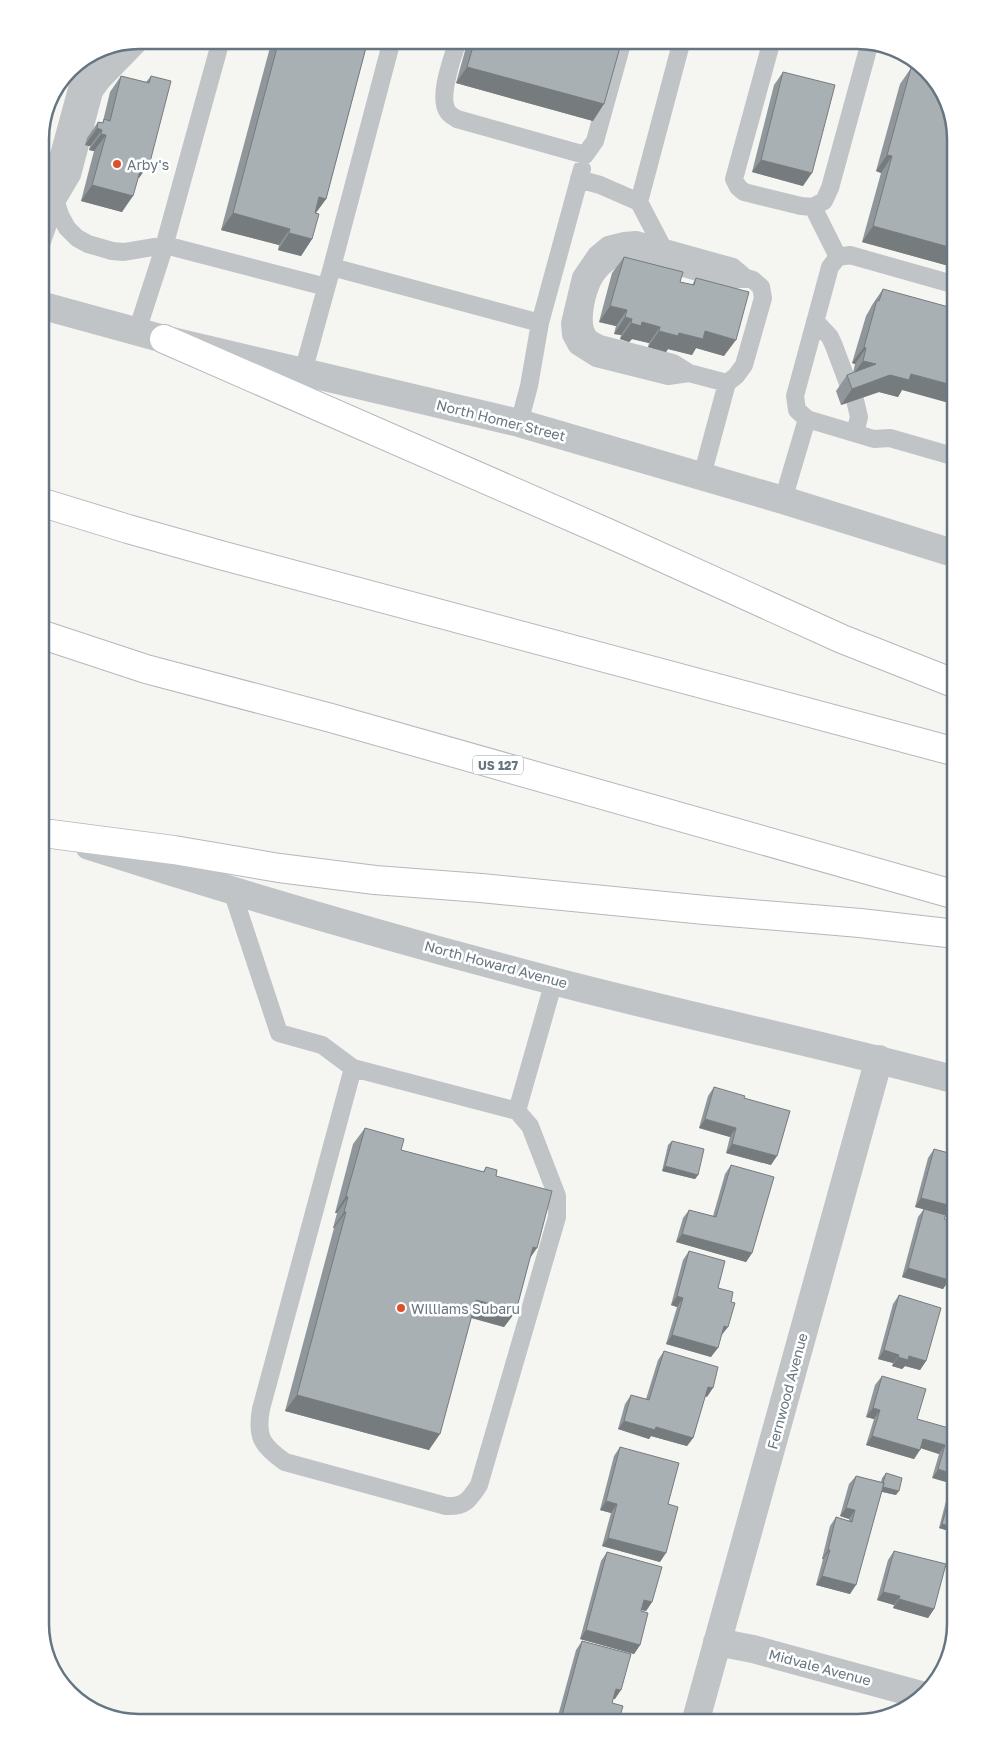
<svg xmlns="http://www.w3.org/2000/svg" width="996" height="1763" font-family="'Golos Text',sans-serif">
  <rect width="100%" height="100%" fill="#f5f5f2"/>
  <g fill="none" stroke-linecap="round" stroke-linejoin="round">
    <defs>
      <path id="motorway" d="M 164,339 L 608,533 L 842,639 L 956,684
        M 40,502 L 128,529 L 224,556 L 956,752
        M 40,634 L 146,669 L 331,718 L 956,895
        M 51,834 L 174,850 L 279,868 L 375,880 L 481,888 L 705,910 L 860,923 L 956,934"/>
    </defs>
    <use href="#motorway" stroke="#b5b8bb" stroke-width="30"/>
    <path stroke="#c0c4c7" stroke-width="18" d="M 142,40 L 102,81 L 94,92 L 72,175 L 56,202 L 60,215 L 67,228 L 77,238 L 88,244 L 112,251 L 124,252 L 165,245 L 326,287
      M 458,40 C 453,57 437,97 448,112 C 450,115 454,117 457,119 L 585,155 L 595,141 L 623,40
      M 772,40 L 734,179 L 738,187 L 744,192 L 801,206 L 813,207 L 824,201 L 830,188 L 870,42
      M 579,179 L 600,185 L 639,202 L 682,40
      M 639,202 L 663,248
      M 813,207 L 838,257
      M 636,240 L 733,267 L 746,278 L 753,280 L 761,287 L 763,298 L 744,365 L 736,376 L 727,383 L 689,373 L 668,376 L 596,358 L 577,346 L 571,335 L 570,323 L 581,277 L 596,255 L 608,245 L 624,241 Z
      M 40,247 L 56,202 L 54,173 L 78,85 L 87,72 L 118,44
      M 332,267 L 392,40
      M 815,321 L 830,337 L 834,346 L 849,386
      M 540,323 L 582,169
      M 137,331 L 162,254 L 221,40
      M 303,372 L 332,267 L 540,323 L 529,386 L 519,423
      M 689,373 L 673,363 L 600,344 C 597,342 592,340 590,338 C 578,326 586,296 592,282 C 596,274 602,267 609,262 C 618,256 629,256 639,255 L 729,281 L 746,278
      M 855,400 L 859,417 L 855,433
      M 956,457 L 890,438 L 874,439 L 807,419 L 797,410 L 795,396 L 830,267 L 838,257 L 850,255 L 956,285
      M 702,476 L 727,383
      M 783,500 L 807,419
      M 232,891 L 279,1033 L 322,1045 L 353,1068 L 517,1111 L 530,1126 L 557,1196 L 557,1217 L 479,1485 C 469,1500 465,1507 446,1506 L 285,1462 C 262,1446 256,1437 261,1409 L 353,1068
      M 517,1111 L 554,981"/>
    <path stroke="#c0c4c7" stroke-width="28" d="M 717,1642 L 753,1649 L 921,1695
      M 695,1723 L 879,1059"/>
    <path stroke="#c0c4c7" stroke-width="28" d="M 40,305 L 164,339 L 519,423 L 783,500 L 956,554
      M 89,846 C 242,895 397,940 553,981 C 687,1016 822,1044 956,1080"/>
    <use href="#motorway" stroke="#fff" stroke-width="28"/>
  </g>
  <path fill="#90979b" d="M 272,40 L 368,40 L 326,199 L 316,213 L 312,239 L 301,256 L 278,250 L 279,245 L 221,230 Z
    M 468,40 L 622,40 L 593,121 L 456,83 Z
    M 911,68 L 949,266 L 862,242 L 881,173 L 876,171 L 900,84 Z
    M 783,72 L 803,186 L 752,172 L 774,85 Z
    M 121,76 L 146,82 L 151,76 L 150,162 L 139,178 L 138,178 L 122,212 L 81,201 L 94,151 L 89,150 L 90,146 L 85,145 L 87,138 L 98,122 L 102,123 L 103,121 L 110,92 Z
    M 624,257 L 680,282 L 692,285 L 696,278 L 724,356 L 696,348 L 692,355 L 668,349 L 666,352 L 648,347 L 649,343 L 632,339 L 629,342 L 620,339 L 621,335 L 614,334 L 616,326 L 599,322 L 612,273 Z
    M 883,289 L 902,390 L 898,397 L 879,392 L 841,405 L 836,391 L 847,375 L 853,373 L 855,364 L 852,363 L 866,316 L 870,309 L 872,305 Z
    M 714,1087 L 744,1098 L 771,1165 L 726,1153 L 730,1137 L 699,1128 L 708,1096 Z
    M 365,1128 L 401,1150 L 483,1172 L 486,1167 L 496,1176 L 530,1258 L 516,1311 L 504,1327 L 471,1318 L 429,1450 L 285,1411 L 334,1228 L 333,1228 L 337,1213 L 335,1213 L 353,1144 Z
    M 672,1141 L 698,1175 L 695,1179 L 662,1171 L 668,1145 Z
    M 934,1149 L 956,1218 L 946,1215 L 944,1219 L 949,1280 L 943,1289 L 902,1277 L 918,1217 L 924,1209 L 915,1207 L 928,1158 Z
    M 731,1165 L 752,1253 L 746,1262 L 676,1242 L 683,1218 L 689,1210 L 713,1216 L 725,1174 Z
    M 689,1251 L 718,1288 L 721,1336 L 711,1357 L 666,1344 L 677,1307 L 671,1305 L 683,1260 Z
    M 899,1295 L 926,1361 L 920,1370 L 905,1366 L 902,1369 L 892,1366 L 893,1363 L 878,1359 L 893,1304 Z
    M 664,1351 L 707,1397 L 705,1396 L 693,1438 L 687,1446 L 651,1436 L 649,1439 L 618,1429 L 625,1404 L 631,1395 L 646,1399 L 658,1360 Z
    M 956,1365 L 956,1394 L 946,1391 L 952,1369 Z
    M 882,1376 L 917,1419 L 956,1444 L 932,1478 L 939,1454 L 921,1448 L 914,1459 L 866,1445 L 874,1419 L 866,1417 L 875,1385 Z
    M 620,1447 L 668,1504 L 660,1562 L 602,1546 L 611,1513 L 600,1510 L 614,1456 Z
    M 886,1473 L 896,1495 L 882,1492 L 850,1594 L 816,1585 L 823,1559 L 822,1559 L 830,1526 L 836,1517 L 849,1521 L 849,1519 L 840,1516 L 849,1484 L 856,1476 L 881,1482 L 882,1478 Z
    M 951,1492 L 956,1533 L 939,1528 L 947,1497 Z
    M 894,1551 L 934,1609 L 928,1618 L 893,1608 L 894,1605 L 877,1600 L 888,1560 Z
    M 607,1552 L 652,1602 L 646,1611 L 641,1610 L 640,1645 L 634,1654 L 580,1639 L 601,1561 Z
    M 582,1641 L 615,1699 L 613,1699 L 612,1703 L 618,1723 L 556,1723 L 576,1650 Z"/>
  <path fill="#767b7e" d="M 467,67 L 604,104 L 593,121 L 456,83 Z
    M 97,128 L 102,130 L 90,146 L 85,145 Z
    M 101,134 L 106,135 L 94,151 L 89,150 Z
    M 887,155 L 892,156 L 881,173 L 876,171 Z
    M 761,160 L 812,173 L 803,186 L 752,172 Z
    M 143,161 L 150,162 L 139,178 L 131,177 Z
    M 92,185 L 133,196 L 122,212 L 81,201 Z
    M 319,197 L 326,199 L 314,215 Z
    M 233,213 L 290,229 L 279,245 L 221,230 Z
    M 873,226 L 956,249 L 956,256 L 949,266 L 862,242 Z
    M 289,233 L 312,239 L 301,256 L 278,250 Z
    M 610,306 L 627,310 L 616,326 L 599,322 Z
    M 625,317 L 632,319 L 621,335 L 614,334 Z
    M 642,322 L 660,327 L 649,343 L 632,339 L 629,342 L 620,339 L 631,323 Z
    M 659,331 L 679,333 L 705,331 L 736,340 L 724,356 L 696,348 L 692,355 L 668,349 L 666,352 L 648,347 Z
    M 864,347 L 866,348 L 855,364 L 852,363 Z
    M 863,361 L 876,364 L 851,377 Z
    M 911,374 L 956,386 L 956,405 L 902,390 L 898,397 L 879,392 L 841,405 L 852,389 L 890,375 Z
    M 705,1119 L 736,1128 L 730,1137 L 699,1128 Z
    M 732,1144 L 777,1156 L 771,1165 L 726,1153 Z
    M 665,1166 L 698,1175 L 695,1179 L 662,1171 Z
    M 346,1196 L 348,1197 L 337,1213 L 335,1213 Z
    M 921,1198 L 956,1207 L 956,1218 L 915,1207 Z
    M 344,1212 L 346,1212 L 334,1228 L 333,1228 Z
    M 682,1234 L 752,1253 L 746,1262 L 676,1242 Z
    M 533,1247 L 537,1248 L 526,1264 Z
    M 908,1268 L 949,1280 L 943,1289 L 902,1277 Z
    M 677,1296 L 683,1298 L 677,1307 L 671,1305 Z
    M 476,1300 L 516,1311 L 504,1327 L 465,1316 Z
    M 724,1326 L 728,1327 L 721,1336 Z
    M 672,1335 L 718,1348 L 711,1357 L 666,1344 Z
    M 884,1350 L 899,1355 L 893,1363 L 878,1359 Z
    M 909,1356 L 926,1361 L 920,1370 L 905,1366 L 902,1369 L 892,1366 L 898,1357 Z
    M 708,1387 L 713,1388 L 707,1397 L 702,1395 Z
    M 950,1387 L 956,1388 L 956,1394 L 946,1391 Z
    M 297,1395 L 440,1434 L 429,1450 L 285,1411 Z
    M 873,1408 L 880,1410 L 874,1419 L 866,1417 Z
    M 624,1421 L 656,1427 L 693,1438 L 687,1446 L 651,1436 L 649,1439 L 618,1429 Z
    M 872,1436 L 920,1450 L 914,1459 L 866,1445 Z
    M 923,1439 L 945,1445 L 939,1454 L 917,1447 Z
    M 938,1469 L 956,1475 L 956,1485 L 932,1478 Z
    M 882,1486 L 899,1491 L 896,1495 L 879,1491 Z
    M 606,1501 L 617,1504 L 611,1513 L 600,1510 Z
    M 846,1508 L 855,1510 L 849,1519 L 840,1516 Z
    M 942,1524 L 956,1528 L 956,1533 L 939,1528 Z
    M 608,1538 L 666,1553 L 660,1562 L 602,1546 Z
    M 828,1550 L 830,1550 L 823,1559 L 822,1559 Z
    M 822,1576 L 856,1585 L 850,1594 L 816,1585 Z
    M 883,1592 L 900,1596 L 894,1605 L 877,1600 Z
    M 899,1599 L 934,1609 L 928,1618 L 893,1608 Z
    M 644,1600 L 652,1602 L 646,1611 L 638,1609 Z
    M 586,1630 L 640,1645 L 634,1654 L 580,1639 Z
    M 616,1689 L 621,1690 L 615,1699 L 610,1698 Z
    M 561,1719 L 576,1723 L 558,1723 Z"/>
  <path fill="#a8b0b4" stroke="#767b7e" d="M 279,40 L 368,40 L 326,199 L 319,197 L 315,213 L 319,214 L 312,239 L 289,233 L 290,229 L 233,213 Z
    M 475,40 L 622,40 L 604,104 L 467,67 Z
    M 911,68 L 925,71 L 946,95 L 956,139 L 956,249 L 873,226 L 892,156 L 887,155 Z
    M 783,72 L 835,85 L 812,173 L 761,160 Z
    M 121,76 L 149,83 L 151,76 L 171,81 L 150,162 L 143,161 L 133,196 L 92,185 L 106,135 L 101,134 L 102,130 L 97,128 L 98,122 L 103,123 L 104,119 L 110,121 Z
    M 624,257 L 683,272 L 680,282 L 694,285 L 696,278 L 749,292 L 736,340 L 705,331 L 703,339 L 679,333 L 678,336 L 659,331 L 660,327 L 642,322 L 641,326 L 631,323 L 632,319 L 625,317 L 627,310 L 610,306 Z
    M 883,289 L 956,309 L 956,386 L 911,374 L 909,380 L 890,375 L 852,389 L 847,375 L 876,364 L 863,361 L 866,348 L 864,347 L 877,300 L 879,301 Z
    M 714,1087 L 745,1096 L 744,1098 L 790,1111 L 777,1156 L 732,1144 L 736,1128 L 705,1119 Z
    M 365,1128 L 404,1139 L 401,1150 L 484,1172 L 486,1167 L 497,1170 L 496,1176 L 552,1191 L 537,1248 L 533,1247 L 516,1311 L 476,1300 L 440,1434 L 297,1395 L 346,1212 L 344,1212 L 348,1197 L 346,1196 Z
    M 672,1141 L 704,1149 L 698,1175 L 665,1166 Z
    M 934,1149 L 956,1155 L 956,1207 L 921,1198 Z
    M 731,1165 L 774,1177 L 752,1253 L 682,1234 L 689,1210 L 716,1217 Z
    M 924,1209 L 946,1215 L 944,1219 L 956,1222 L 956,1254 L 949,1280 L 908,1268 Z
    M 689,1251 L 725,1261 L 718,1288 L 733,1292 L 731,1302 L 735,1303 L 728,1327 L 724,1326 L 718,1348 L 672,1335 L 683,1298 L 677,1296 Z
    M 899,1295 L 941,1308 L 926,1361 L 909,1356 L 908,1360 L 898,1357 L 899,1355 L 884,1350 Z
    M 664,1351 L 718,1367 L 713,1388 L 708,1387 L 693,1438 L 656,1427 L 655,1430 L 624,1421 L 631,1395 L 649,1400 Z
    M 956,1365 L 956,1388 L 950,1387 Z
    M 882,1376 L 926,1389 L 917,1419 L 956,1430 L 956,1440 L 955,1444 L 956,1444 L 956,1475 L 938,1469 L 945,1445 L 923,1439 L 920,1450 L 872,1436 L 880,1410 L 873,1408 Z
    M 620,1447 L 679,1463 L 668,1504 L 678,1507 L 666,1553 L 608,1538 L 617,1504 L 606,1501 Z
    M 886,1473 L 902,1478 L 899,1491 L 883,1487 L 884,1483 L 883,1483 Z
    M 856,1476 L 884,1483 L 856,1585 L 822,1576 L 830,1550 L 828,1550 L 836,1517 L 852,1522 L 855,1510 L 846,1508 Z
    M 951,1492 L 956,1494 L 956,1528 L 942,1524 Z
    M 894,1551 L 946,1564 L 934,1609 L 899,1599 L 900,1596 L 883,1592 Z
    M 607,1552 L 662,1567 L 652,1602 L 644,1600 L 641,1611 L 648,1613 L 640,1645 L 586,1630 Z
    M 582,1641 L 631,1654 L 621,1690 L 616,1689 L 612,1703 L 623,1706 L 618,1723 L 576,1723 L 561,1719 Z"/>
  <g fill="#dc512b" stroke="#fff" stroke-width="2">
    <circle cx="117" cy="164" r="5"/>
    <circle cx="401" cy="1308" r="5"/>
  </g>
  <g text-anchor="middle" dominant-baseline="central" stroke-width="5" stroke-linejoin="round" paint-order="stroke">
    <rect fill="#fff" stroke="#939ea7" stroke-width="1" x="473" y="755.5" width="50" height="19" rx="4"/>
    <g font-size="12" font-weight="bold" fill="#657581">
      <text x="498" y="765">US 127</text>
    </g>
    <g font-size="14" fill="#657581" stroke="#fff" text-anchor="start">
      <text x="127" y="164">Arby's</text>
      <text x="411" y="1308">Williams Subaru</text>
    </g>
    <g font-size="14" fill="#657581" stroke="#fff">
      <text transform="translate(501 420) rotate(14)">North Homer Street</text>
      <text transform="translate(496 964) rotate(15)">North Howard Avenue</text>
      <text transform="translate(787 1391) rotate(-75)">Fernwood Avenue</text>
      <text transform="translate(820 1667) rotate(15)">Midvale Avenue</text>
    </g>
  </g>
  <path d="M0 0H996V1763H0ZM139 49H857A90 90 0 0 1 947 139V1624A90 90 0 0 1 857 1714H139A90 90 0 0 1 49 1624V139A90 90 0 0 1 139 49Z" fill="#fff" fill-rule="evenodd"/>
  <path fill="none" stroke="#657581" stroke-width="2.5" d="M139 49H857A90 90 0 0 1 947 139V1624A90 90 0 0 1 857 1714H139A90 90 0 0 1 49 1624V139A90 90 0 0 1 139 49Z"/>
</svg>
